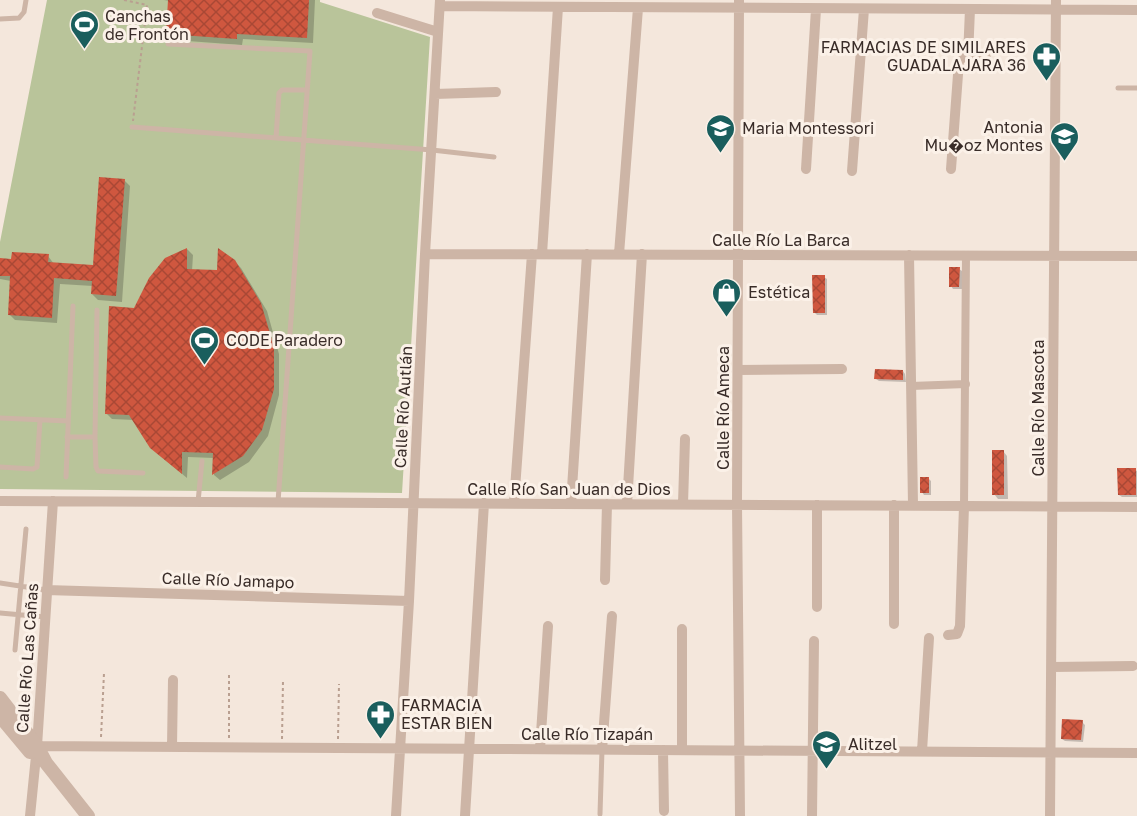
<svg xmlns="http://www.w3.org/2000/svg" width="1137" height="816" font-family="'Golos Text',sans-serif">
  <defs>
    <pattern id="building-cross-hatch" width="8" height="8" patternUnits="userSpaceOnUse" patternTransform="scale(1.5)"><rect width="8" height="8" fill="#cf573f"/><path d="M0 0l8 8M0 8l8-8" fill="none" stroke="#a94835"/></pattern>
  </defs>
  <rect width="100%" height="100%" fill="#f4e7dc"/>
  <path fill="#b9c49a" d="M 47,0 L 320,0 L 320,2 L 430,37 L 402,493 L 0,489 L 0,242 Z"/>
  <path fill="#0003" d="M 164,0 L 315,0 L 313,43 L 243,39 L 242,45 L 174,40 L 168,34 L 170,1 Z
    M 124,180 L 130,186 L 122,302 L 98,300 L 92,294 L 93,286 L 60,284 L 57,323 L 15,320 L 9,314 L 11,281 L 0,279 L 0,260 L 13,261 L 48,256 L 54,264 L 94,267 Z
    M 187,249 L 193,255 L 192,271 L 219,272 L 234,261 L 241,268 L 267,311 L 279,354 L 279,395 L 268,436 L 249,462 L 220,480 L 214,475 L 214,458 L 188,457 L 187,478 L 158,454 L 134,420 L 112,419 L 106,413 L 135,309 Z
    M 959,269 L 962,271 L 962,289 L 953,289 L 951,286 Z
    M 824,277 L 827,279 L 827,315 L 817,315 L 815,313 Z
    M 903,371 L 905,374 L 906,382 L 879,381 L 876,379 Z
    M 1003,451 L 1007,456 L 1008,499 L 998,499 L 994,494 Z
    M 1135,470 L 1137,471 L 1137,497 L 1122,497 L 1119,495 Z
    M 928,478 L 931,481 L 931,495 L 924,495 L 922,492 Z
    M 1082,722 L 1085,725 L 1083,742 L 1065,741 L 1062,739 Z"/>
  <path fill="url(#building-cross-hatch)" d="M 168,0 L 309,0 L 307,38 L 237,34 L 237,39 L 166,34 Z
    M 99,177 L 125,179 L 116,296 L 91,294 L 92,281 L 54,278 L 52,318 L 8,315 L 10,276 L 0,276 L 0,258 L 11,259 L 12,252 L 49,254 L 48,262 L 93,265 Z
    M 187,248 L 187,269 L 217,270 L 218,248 L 235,260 L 261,303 L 274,347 L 274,389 L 262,430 L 243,456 L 212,475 L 213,453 L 182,452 L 182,474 L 150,448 L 129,415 L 105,414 L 109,306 L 134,308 L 149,278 L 165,258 Z
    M 949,267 L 960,267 L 959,287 L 949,287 Z
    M 812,275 L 825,275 L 825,313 L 813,313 Z
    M 875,369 L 903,370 L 903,380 L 874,379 Z
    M 992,450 L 1004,450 L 1004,495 L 992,495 Z
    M 1117,468 L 1136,468 L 1136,495 L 1118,495 Z
    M 920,477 L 929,477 L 929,493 L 920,493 Z
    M 1062,719 L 1083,720 L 1081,740 L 1061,739 Z"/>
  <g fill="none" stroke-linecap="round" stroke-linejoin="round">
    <path stroke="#b99f90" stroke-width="2" stroke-dasharray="3 3" stroke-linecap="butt" d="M 124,0 L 147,5 L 133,121
      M 101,737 L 104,673
      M 229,738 L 229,673
      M 282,739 L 283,681
      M 338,739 L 339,684"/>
    <path stroke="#cdb5a6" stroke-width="5" d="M 0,19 L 19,18 L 24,12 L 26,0
      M 168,44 L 310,51 L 278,502
      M 1118,88 L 1137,88
      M 132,127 L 432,150 L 494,157
      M 276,138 L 279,93 L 282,90 L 307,90
      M 0,418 L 68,421
      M 67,437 L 95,437 L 96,467 L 98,471 L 143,473
      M 95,437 L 97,310
      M 0,467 L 33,469 L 37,467 L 40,420
      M 66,477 L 73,306
      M 198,502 L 202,461
      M 0,583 L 46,590
      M 0,613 L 45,617
      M 15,650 L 26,529
      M 600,814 L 602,750"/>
    <path stroke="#cdb5a6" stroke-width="8" d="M 911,386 L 966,384
      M 964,506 L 966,255"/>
    <path stroke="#cdb5a6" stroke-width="10" d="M 739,0 L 737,504 L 740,816
      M 440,6 L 1137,10
      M 377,13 L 438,32
      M 968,57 L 970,9
      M 435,94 L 496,92
      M 806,169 L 816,9
      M 951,169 L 959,61 L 963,57 L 986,58
      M 852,171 L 864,9
      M 425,254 L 1137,256
      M 542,254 L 558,7
      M 619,254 L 638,8
      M 909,255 L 913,505
      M 738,370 L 842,369
      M 0,501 L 1137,507
      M 514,503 L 532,254
      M 571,504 L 587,254
      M 627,504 L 642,254
      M 683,504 L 685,439
      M 817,505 L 817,607
      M 894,505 L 894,624
      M 605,580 L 607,504
      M 46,590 L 409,601
      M 948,635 L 957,634 L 960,626 L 964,506
      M 1052,667 L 1133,666
      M 37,746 L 1137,753
      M 172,747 L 173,680
      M 540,749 L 548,626
      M 602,750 L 612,616
      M 663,750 L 664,811
      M 682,750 L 682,629
      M 922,751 L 929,638
      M 30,816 L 37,746 L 53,501
      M 396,816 L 409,601 L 425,254 L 440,0
      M 465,816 L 484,503
      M 812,816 L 814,641
      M 1050,816 L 1056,0"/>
    <path stroke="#cdb5a6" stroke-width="14" d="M 0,698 L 37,746 L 46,763 L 88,816
      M 0,716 L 30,752"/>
  </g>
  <defs>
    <symbol id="stadium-pin" viewBox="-11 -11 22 30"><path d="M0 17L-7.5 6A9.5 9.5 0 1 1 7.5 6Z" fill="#1a5e5d" stroke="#fbf1e8"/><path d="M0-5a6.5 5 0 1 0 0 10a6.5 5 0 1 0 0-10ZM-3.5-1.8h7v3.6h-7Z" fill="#fff"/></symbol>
    <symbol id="pharmacy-pin" viewBox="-11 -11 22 30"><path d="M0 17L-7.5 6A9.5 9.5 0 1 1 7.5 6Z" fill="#1a5e5d" stroke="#fbf1e8"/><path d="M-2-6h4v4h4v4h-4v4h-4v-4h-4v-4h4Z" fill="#fff"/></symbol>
    <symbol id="school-pin" viewBox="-11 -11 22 30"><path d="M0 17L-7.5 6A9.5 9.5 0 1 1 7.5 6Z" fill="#1a5e5d" stroke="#fbf1e8"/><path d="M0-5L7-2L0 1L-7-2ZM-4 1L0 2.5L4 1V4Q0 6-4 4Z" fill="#fff"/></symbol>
    <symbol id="shop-pin" viewBox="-11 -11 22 30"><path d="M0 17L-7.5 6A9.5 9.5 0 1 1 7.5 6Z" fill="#1a5e5d" stroke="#fbf1e8"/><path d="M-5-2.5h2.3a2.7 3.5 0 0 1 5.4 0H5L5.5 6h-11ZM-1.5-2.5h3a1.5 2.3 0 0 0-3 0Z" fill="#fff"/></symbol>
  </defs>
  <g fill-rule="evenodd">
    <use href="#stadium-pin" x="68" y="8" width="33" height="45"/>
    <use href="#pharmacy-pin" x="1030" y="40" width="33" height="45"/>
    <use href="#school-pin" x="704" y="112" width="33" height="45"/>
    <use href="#school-pin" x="1048" y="120" width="33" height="45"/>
    <use href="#shop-pin" x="710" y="276" width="33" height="45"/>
    <use href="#stadium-pin" x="188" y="324" width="33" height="45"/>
    <use href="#pharmacy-pin" x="364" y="698" width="33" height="45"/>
    <use href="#school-pin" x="810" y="728" width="33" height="45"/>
  </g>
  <g text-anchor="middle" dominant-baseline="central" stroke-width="6" stroke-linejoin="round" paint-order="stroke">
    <g font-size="16" fill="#392c28" stroke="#fbf1e8" text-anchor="start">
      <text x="105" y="16">Canchas<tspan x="105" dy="18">de Frontón</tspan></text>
      <text x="1026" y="47" text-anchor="end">FARMACIAS DE SIMILARES<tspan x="1026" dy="18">GUADALAJARA 36</tspan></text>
      <text x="1043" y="127" text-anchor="end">Antonia<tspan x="1043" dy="18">Mu�oz Montes</tspan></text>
      <text x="742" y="128">Maria Montessori</text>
      <text x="748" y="292">Estética</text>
      <text x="226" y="340">CODE Paradero</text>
      <text x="401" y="705">FARMACIA<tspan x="401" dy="18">ESTAR BIEN</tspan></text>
      <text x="848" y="744">Alitzel</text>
    </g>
    <g font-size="16" fill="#392c28" stroke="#fbf1e8">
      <text x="781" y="240">Calle Río La Barca</text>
      <text transform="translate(403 407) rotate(-87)">Calle Río Autlán</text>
      <text transform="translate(723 408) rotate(-90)">Calle Río Ameca</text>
      <text transform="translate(1038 408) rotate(-90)">Calle Río Mascota</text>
      <text x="569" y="489">Calle Río San Juan de Dios</text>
      <text transform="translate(228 580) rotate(2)">Calle Río Jamapo</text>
      <text transform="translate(27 658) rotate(-86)">Calle Río Las Cañas</text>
      <text x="587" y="734">Calle Río Tizapán</text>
    </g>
  </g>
</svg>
